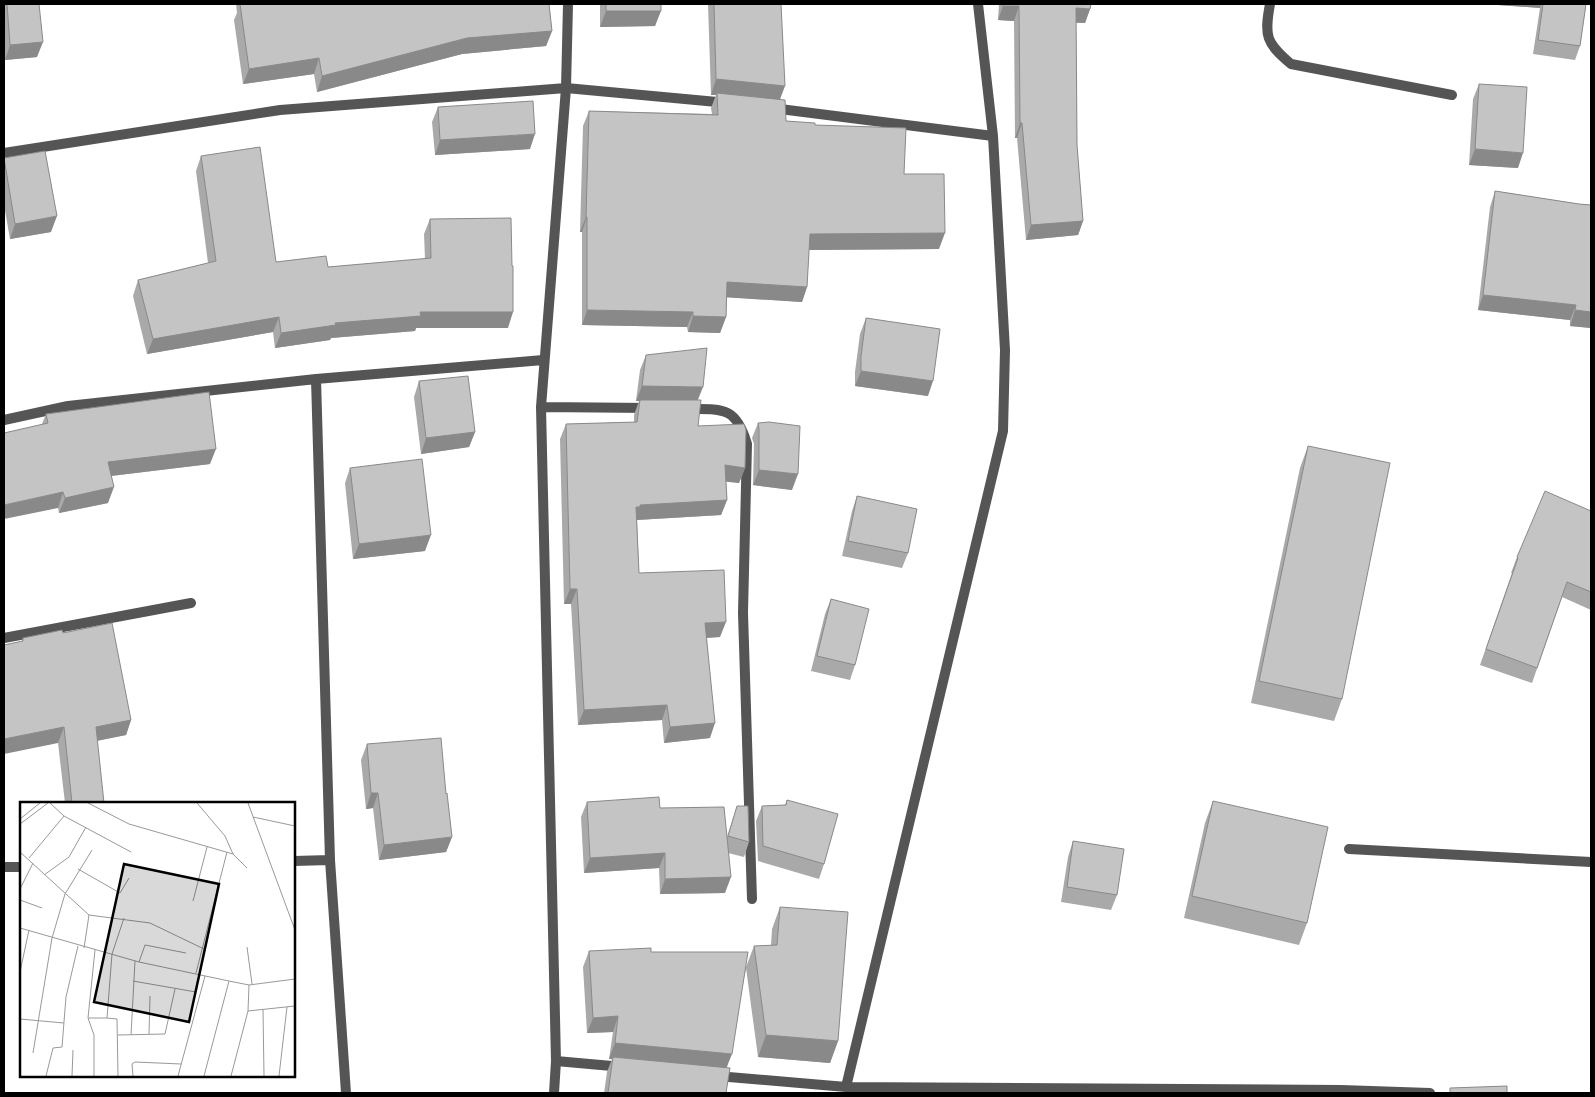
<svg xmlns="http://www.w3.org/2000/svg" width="1595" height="1097" font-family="'Noto Sans',sans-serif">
  <rect width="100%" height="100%" fill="#fff"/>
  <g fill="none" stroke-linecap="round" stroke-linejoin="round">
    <path stroke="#555" stroke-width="10" d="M 1270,4 C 1264,36 1266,43 1291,64 L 1452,95
      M 772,108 L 993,136
      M 4,153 L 280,110 L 566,88 L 728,103
      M 316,379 L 330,860 L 346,1093
      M 541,407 L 650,408
      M 687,409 C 722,409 736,406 747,444 L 743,613 L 752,899
      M 4,420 L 68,406 L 316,379 L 543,360
      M 4,638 L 191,603
      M 1349,849 L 1591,862
      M 294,861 L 330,860
      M 4,867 L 21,867
      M 556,1061 L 623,1067
      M 717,1076 L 846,1087 L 1341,1090 L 1430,1093
      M 846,1087 L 1003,431 L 1005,350 L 993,136 L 978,4
      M 554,1093 L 556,1061 L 541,407 L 566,88 L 568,4"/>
  </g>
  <path fill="#a9a9a9" d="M 4,4 L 39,4 L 37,57 L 5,60 L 4,48 Z
    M 236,4 L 549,4 L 552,31 L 546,46 L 462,54 L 317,92 L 314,74 L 243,84 L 234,20 L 237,13 Z
    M 600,4 L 661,4 L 655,26 L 600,27 Z
    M 708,4 L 781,4 L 780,100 L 786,121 L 815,125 L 904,174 L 939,249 L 809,250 L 807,287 L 802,302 L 727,297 L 726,317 L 720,333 L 688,332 L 687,327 L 582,325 L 582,232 L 580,232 L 583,126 L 589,111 L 712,114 L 711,108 L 716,95 L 711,95 Z
    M 999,4 L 1091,4 L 1090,9 L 1085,23 L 1076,23 L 1077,145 L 1083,221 L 1078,235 L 1026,240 L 1017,138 L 1015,138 L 1014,21 L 998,20 Z
    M 1484,4 L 1586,4 L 1580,46 L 1575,60 L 1533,54 L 1540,8 Z
    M 1479,84 L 1518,168 L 1469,165 L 1473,99 Z
    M 438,107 L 530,149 L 435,155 L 432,122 Z
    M 201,156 L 276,262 L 328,267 L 425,259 L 424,234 L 430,219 L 508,328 L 416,328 L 415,331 L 331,338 L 330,340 L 275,348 L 273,332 L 147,354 L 133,296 L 138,280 L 208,263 L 196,171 Z
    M 4,158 L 51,232 L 10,239 L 4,205 Z
    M 1495,191 L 1579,204 L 1591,205 L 1591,328 L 1570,326 L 1570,320 L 1478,310 L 1490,207 Z
    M 866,318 L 928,396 L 855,386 L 855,372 L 860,334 Z
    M 646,355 L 698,400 L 698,426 L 745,468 L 739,483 L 726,481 L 727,500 L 721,515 L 637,520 L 639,573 L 720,637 L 707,638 L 710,738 L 664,743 L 662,720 L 578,725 L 571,604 L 564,604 L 560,439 L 566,424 L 634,422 L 634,415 L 639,401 L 636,401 L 640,370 Z
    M 419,381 L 475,432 L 469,447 L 421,454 L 414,397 Z
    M 46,414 L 210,464 L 111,476 L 108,503 L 59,513 L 42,424 Z
    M 758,423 L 792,490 L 753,485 L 754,444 L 752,438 Z
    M 1308,446 L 1342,699 L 1334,721 L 1251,703 L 1300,468 Z
    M 350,468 L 425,551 L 353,559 L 345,483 Z
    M 857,496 L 908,553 L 902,568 L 842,556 L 852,511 Z
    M 1591,511 L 1591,610 L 1562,597 L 1532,683 L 1480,665 L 1512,573 L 1511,573 L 1517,557 Z
    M 831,599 L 855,665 L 850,680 L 811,671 L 825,614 Z
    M 63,633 L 131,720 L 126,735 L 97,741 L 104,803 L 65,803 L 58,743 L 22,641 L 23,638 Z
    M 367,744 L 446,794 L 452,837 L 446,852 L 379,860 L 373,808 L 366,809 L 361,760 Z
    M 787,800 L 824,864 L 819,879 L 758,861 L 756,821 L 762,806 L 785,805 Z
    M 1213,801 L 1307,923 L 1299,945 L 1184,918 L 1205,823 Z
    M 587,802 L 660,808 L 727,837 L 737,806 L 749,842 L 744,857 L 728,853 L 725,893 L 660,894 L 659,868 L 584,873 L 581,817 Z
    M 1073,841 L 1117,895 L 1111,910 L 1061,902 L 1068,857 Z
    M 780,907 L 838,1041 L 830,1063 L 758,1057 L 746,968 L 727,1067 L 726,1093 L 604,1093 L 607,1072 L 612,1059 L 609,1059 L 613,1032 L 587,1033 L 583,967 L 589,951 L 651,952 L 746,967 L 754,946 L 771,945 L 772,929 Z"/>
  <path fill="#898989" d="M 1484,4 L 1541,4 L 1540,8 Z
    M 1003,6 L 1019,6 L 1014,21 L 998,20 Z
    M 1076,8 L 1090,9 L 1085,23 L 1071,22 Z
    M 606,11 L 661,11 L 655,26 L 600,27 Z
    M 552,31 L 546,46 L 462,54 L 317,92 L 322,76 L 467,38 Z
    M 43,42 L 37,57 L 5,60 L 10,45 Z
    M 319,58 L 314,74 L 243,84 L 249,69 Z
    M 716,79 L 785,86 L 779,102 L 717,93 L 716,95 L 711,95 Z
    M 1020,123 L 1022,123 L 1017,138 L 1015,138 Z
    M 535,134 L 530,149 L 435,155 L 440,140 Z
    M 1475,149 L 1523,153 L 1518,168 L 1469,165 Z
    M 57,216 L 51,232 L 10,239 L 15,224 Z
    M 586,217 L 587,217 L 582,232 L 580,232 Z
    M 1083,221 L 1078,235 L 1026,240 L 1031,225 Z
    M 945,233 L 939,249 L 804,250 L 810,234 Z
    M 727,282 L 807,287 L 802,302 L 721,297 Z
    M 1483,295 L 1576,305 L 1570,320 L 1478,310 Z
    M 587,310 L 693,312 L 687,327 L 582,325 Z
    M 1575,310 L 1591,312 L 1591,328 L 1570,326 Z
    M 420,312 L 513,312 L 508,328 L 416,328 L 415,331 L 331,338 L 330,340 L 275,348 L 281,333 L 335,323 Z
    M 693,316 L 726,317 L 720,333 L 688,332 Z
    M 279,317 L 273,332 L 147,354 L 153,339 Z
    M 861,371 L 933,381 L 928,396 L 855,386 Z
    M 642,386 L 703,387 L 697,402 L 636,401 Z
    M 475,432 L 469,447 L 421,454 L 426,438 Z
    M 216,449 L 210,464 L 102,477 L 108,462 Z
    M 725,465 L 745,468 L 739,483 L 719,481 Z
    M 759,470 L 798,474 L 792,490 L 753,485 Z
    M 114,487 L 108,503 L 59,513 L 65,498 Z
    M 63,492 L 58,508 L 4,519 L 4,505 Z
    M 727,500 L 721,515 L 636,520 L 636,507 L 640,505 Z
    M 431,535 L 425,551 L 353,559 L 359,544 Z
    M 570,589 L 577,589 L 571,604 L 564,604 Z
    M 726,622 L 720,637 L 700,638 L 705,623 Z
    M 667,705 L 662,720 L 578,725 L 584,710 Z
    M 131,720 L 126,735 L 90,742 L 96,727 Z
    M 715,723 L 710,738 L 664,743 L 670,727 Z
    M 64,727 L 58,743 L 4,754 L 4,739 Z
    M 371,793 L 378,793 L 373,808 L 366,809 Z
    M 452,837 L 446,852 L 379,860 L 384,845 Z
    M 665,853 L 659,868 L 584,873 L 590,858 Z
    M 731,877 L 725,893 L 660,894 L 665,879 Z
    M 618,1016 L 613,1032 L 587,1033 L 593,1018 Z
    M 766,1035 L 838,1041 L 830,1063 L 758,1057 Z
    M 615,1043 L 732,1054 L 726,1069 L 613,1057 L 612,1059 L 609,1059 Z"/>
  <path fill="#c4c4c4" stroke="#898989" d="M 7,4 L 39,4 L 43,42 L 10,45 Z
    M 240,4 L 549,4 L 552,31 L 467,38 L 322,76 L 319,58 L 249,69 Z
    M 606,4 L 661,4 L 661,11 L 606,11 Z
    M 714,4 L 781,4 L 785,86 L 716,79 Z
    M 1003,4 L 1091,4 L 1090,9 L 1076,8 L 1077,145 L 1083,221 L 1031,225 L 1022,123 L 1020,123 L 1019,6 L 1003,6 Z
    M 1543,4 L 1586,4 L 1580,46 L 1538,40 Z
    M 1479,84 L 1527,87 L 1523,153 L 1475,149 Z
    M 717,93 L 785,100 L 786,121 L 815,123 L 815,125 L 906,128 L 904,174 L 944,174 L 945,233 L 810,234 L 807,287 L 727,282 L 726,317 L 693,316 L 693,312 L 587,310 L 587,217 L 586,217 L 589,111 L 718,115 Z
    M 533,101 L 535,134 L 440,140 L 438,107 Z
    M 260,147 L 276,262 L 326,256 L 328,267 L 431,258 L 430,219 L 511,218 L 512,266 L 513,266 L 513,312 L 420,312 L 421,316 L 335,323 L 336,325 L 281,333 L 279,317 L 153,339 L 138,280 L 216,261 L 201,156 Z
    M 45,151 L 57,216 L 15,224 L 4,158 Z
    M 1495,191 L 1579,204 L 1591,205 L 1591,312 L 1575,310 L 1576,305 L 1483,295 Z
    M 866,318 L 940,329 L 933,381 L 861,371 L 861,356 Z
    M 707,348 L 703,387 L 642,386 L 646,355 Z
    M 468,376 L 475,432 L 426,438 L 419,381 Z
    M 209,392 L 216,449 L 108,462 L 114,487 L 65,498 L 63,492 L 4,505 L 4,433 L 48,423 L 46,414 Z
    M 640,400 L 701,400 L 698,426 L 744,424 L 746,430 L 745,468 L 725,465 L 727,500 L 640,505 L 640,507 L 636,507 L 639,573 L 724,570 L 726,622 L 705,623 L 715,723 L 670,727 L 667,705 L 584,710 L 577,589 L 570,589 L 566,424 L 637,422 Z
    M 769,422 L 800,426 L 798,474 L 759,470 L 759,429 L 758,423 Z
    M 1308,446 L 1390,463 L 1342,699 L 1259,681 Z
    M 422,459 L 431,535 L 359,544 L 350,468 Z
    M 1545,491 L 1591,511 L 1591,592 L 1567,582 L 1537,668 L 1486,649 L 1518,558 L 1517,557 Z
    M 857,496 L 917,509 L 908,553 L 848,541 Z
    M 831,599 L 869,609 L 855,665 L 817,656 Z
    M 112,623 L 131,720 L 96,727 L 104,803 L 72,803 L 64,727 L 4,739 L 4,645 L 23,641 L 23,638 L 62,630 L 63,633 Z
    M 441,738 L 446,794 L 447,793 L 452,837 L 384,845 L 378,793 L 371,793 L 367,744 Z
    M 659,797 L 660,808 L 724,807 L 731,877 L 665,879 L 665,853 L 590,858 L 587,802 Z
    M 787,800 L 838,814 L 824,864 L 763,846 L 762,806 L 786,805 Z
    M 1213,801 L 1328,827 L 1307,923 L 1192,896 Z
    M 737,806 L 748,806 L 749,842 L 728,836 Z
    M 1073,841 L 1124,849 L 1117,895 L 1067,887 Z
    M 780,907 L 848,912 L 838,1041 L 766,1035 L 754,946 L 777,945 Z
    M 651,948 L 651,952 L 748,952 L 732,1054 L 615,1043 L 618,1016 L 593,1018 L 589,951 Z
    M 613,1057 L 730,1068 L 726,1093 L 608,1093 Z
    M 1507,1086 L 1507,1093 L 1450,1093 L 1450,1088 Z"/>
  <g transform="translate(20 802)">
    <rect width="275" height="275" fill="#fff"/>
    <path fill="none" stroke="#999" stroke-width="1" d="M 30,1 L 44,14 L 111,50M 68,1 L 109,22 L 213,52 L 227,66M 177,1 L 205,34 L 213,52M 228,1 L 275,128M 233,15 L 275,24M 0,17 L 20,1M 0,22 L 28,1M 0,50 L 69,113 L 130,121 L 184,147M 9,56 L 44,14M 58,67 L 100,91 L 109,76M 24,73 L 49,55 L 66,25M 0,87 L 13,61M 0,98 L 22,106M 173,99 L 187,45M 0,126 L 119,160 L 209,179 L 229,183 L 275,177M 227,145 L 232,182M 64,146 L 69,113M 119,160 L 125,143 L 166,151M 0,170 L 9,128M 176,171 L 207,50M 113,179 L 176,190M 243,207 L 244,274M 228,209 L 275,204M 68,216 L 87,216M 0,217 L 44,221M 129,232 L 130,194M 98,233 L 145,232 L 155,187M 111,233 L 115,159M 13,251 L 32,136 L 45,92 L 72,48M 26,274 L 33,246 L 42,245 L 46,195 L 58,144M 52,274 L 53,248M 74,274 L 74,233 L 68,216 L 75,148M 98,274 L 97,217 L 87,216 L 92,152 L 104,116M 113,274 L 112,262 L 115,260 L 161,262M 158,274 L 185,174M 184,274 L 209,179M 211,274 L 228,209 L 229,183M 259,274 L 267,205"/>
    <path fill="#000" fill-opacity="0.15" stroke="#000" stroke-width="2.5" d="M 104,62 L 199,82 L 169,220 L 74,200 Z"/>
    <rect width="275" height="275" fill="none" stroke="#000" stroke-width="2.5"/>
  </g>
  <rect width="1595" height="1097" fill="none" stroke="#000000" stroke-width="10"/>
</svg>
